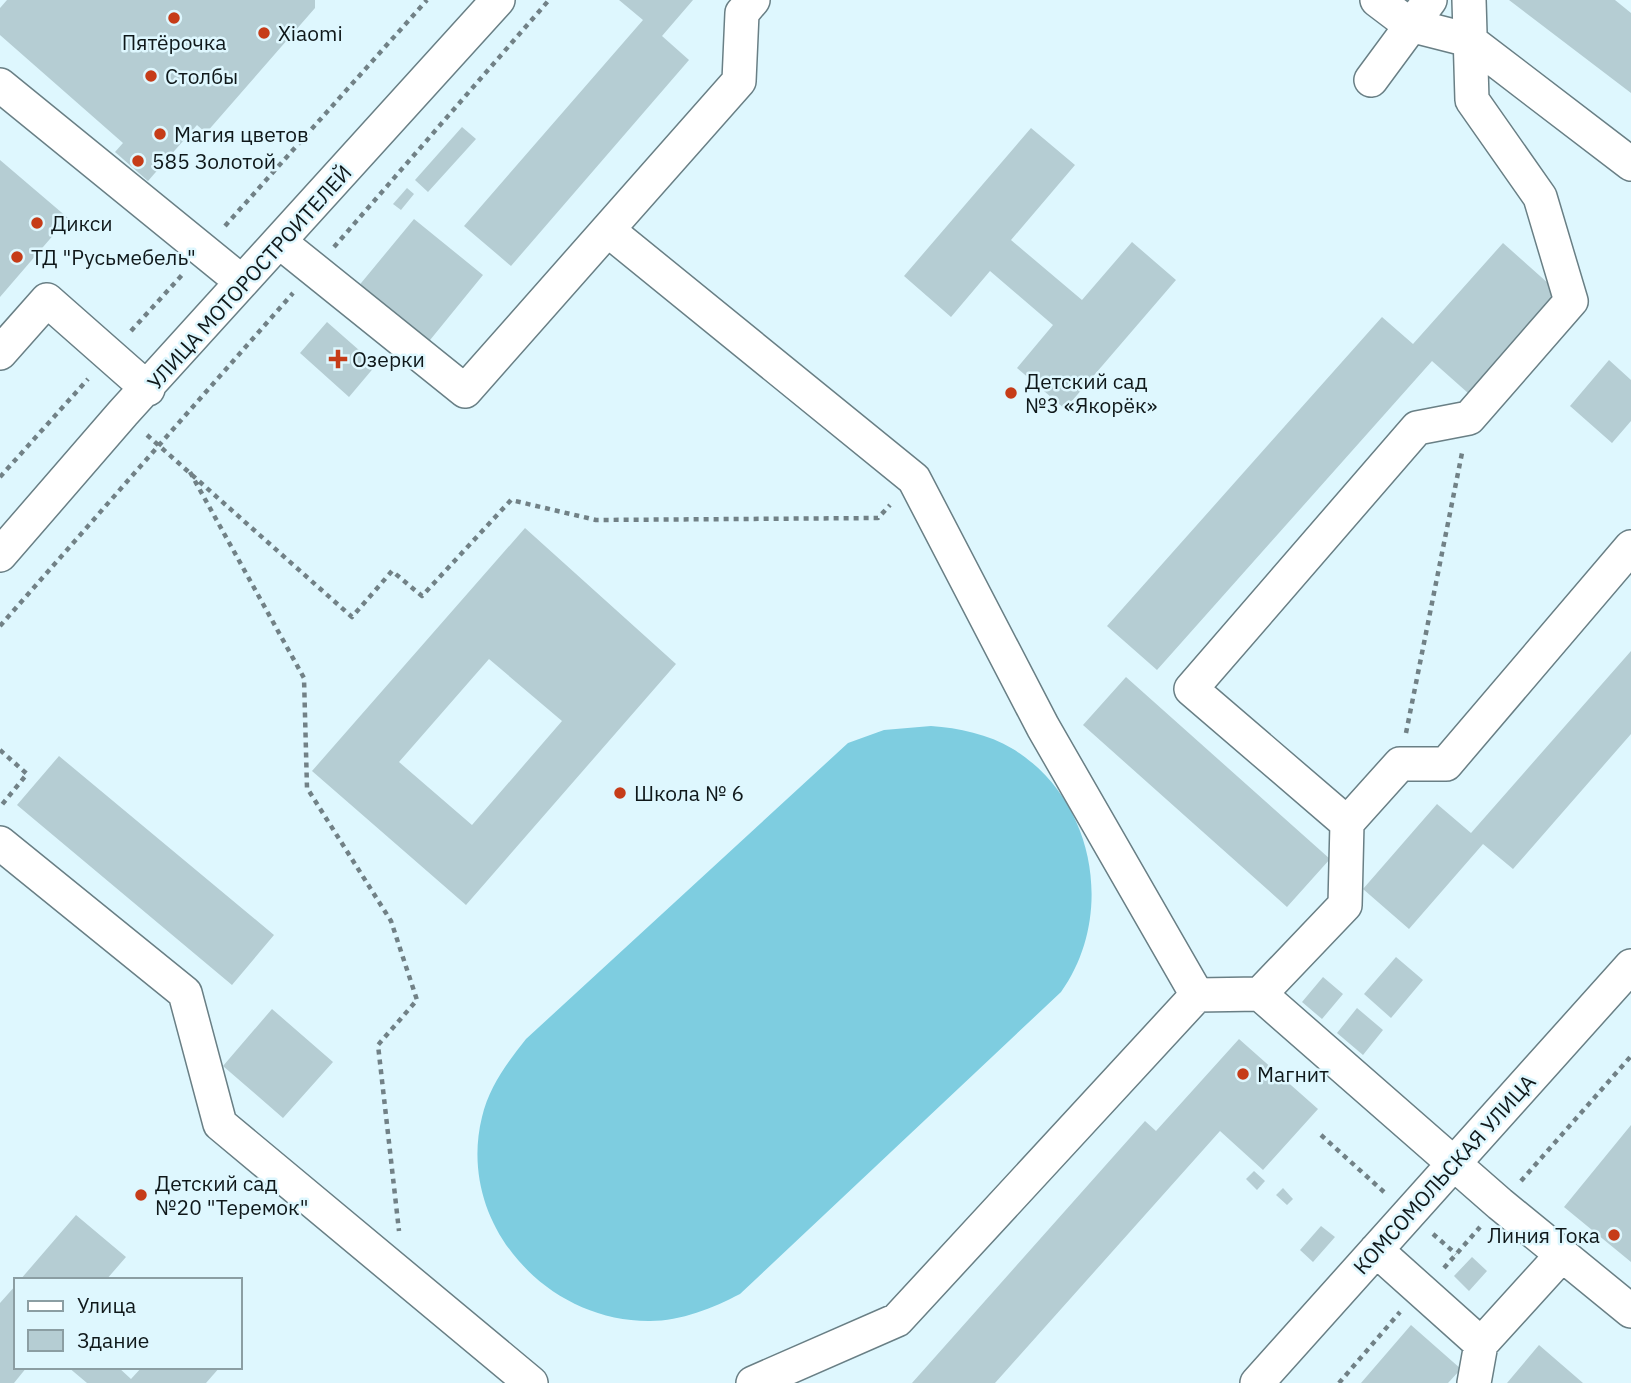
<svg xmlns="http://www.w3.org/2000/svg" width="1631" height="1383" font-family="'IBM Plex Sans',sans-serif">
  <rect width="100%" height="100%" fill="#def7fe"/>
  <path fill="#7ecde0" d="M 931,726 C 959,728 988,734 1013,749 C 1095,799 1116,915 1061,992 L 740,1294 C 713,1308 681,1321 650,1321 C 545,1322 456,1222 482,1117 C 489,1087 507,1063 526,1039 L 848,743 L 884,730 Z"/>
  <path fill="#b5cdd3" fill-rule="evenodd" d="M 7,0 L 315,0 L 315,8 L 206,133 L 197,125 L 148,181 L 115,152 L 123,143 L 0,35 L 0,8 Z
    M 619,0 L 693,0 L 662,36 L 689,60 L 511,266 L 464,226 L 643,20 Z
    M 1509,0 L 1615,0 L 1631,13 L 1631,93 Z
    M 462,127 L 476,139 L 428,192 L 415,180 Z
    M 1031,128 L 1075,165 L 1011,240 L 1082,300 L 1132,242 L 1176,280 L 1065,409 L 1017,368 L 1053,325 L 990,271 L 951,317 L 904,276 Z
    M 0,160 L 68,218 L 0,297 Z
    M 407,188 L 414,194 L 401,210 L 393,204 Z
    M 414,219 L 483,275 L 426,345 L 357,288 Z
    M 1503,243 L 1558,292 L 1468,393 L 1432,361 L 1157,670 L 1107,626 L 1382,317 L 1413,344 Z
    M 327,322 L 376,365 L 349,397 L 300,353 Z
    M 1609,360 L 1631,380 L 1631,421 L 1612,443 L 1570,406 Z
    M 525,528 L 676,664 L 466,905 L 312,771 ZM 489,659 L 562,721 L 472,825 L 399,762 Z
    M 1631,651 L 1631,734 L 1513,869 L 1483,844 L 1409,929 L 1363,889 L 1437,804 L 1471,833 Z
    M 1126,677 L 1330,859 L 1287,907 L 1083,725 Z
    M 59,756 L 274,935 L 232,985 L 17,805 Z
    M 1396,957 L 1423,980 L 1391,1018 L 1364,994 Z
    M 1323,977 L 1343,994 L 1322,1019 L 1302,1002 Z
    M 1357,1008 L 1383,1030 L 1363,1055 L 1337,1033 Z
    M 272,1009 L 333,1062 L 283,1118 L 223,1066 Z
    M 1239,1039 L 1318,1109 L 1263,1170 L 1220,1131 L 995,1383 L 912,1383 L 1145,1121 L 1156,1131 Z
    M 1631,1125 L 1631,1262 L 1564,1207 Z
    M 1254,1171 L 1265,1181 L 1257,1190 L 1246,1179 Z
    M 1283,1188 L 1293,1199 L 1287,1205 L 1276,1195 Z
    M 76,1215 L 126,1257 L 106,1280 L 20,1280 Z
    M 1321,1226 L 1335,1237 L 1313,1262 L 1300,1250 Z
    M 1472,1257 L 1487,1271 L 1469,1291 L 1454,1276 Z
    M 16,1285 L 16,1367 L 27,1367 L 14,1383 L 0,1383 L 0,1303 Z
    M 1411,1325 L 1461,1369 L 1448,1383 L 1361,1383 Z
    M 1539,1345 L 1583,1383 L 1507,1383 Z
    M 68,1367 L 118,1367 L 131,1379 L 142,1367 L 220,1367 L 206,1383 L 87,1383 Z"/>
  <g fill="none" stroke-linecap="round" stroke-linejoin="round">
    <defs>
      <path id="minor" d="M 1377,0 L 1410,25 L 1469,40 L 1631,164
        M 1371,80 L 1430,0
        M 0,85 L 242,282
        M 609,231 L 914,479 L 1043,727 L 1197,995 L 1260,994 L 1500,1204 L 1631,1311
        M 281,243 L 465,391 L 739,81 L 742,13 L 753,0
        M 0,353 L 47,300 L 148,389
        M 0,555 L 123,413 L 498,0
        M 1347,823 L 1191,689 L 1417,428 L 1469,418 L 1571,301 L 1540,197 L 1472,100 L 1469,0
        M 0,843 L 185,993 L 220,1124 L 531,1383
        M 1260,994 L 1345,905 L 1347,823 L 1400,764 L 1446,764 L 1631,547
        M 1376,1250 L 1481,1344
        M 753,1383 L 897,1320 L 1197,995
        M 1257,1383 L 1631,966
        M 1474,1383 L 1481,1344 L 1561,1256"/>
    </defs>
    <use href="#minor" stroke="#697f85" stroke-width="36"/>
    <path stroke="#718186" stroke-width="4.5" stroke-dasharray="5 5" stroke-linecap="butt" d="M 225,226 L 427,0
      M 334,247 L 549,0
      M 131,331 L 182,275
      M 147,435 L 352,617 L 392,571 L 422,596 L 511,500 L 596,520 L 878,518 L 890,505
      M 190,472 L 304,678 L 307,788 L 391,921 L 417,1000 L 378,1045 L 399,1231
      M 0,477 L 88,379
      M 0,626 L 293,293
      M 1406,733 L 1462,453
      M 0,750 L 27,774 L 0,807
      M 1321,1135 L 1384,1192
      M 1521,1181 L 1631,1056
      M 1433,1234 L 1456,1254
      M 1444,1268 L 1480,1227
      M 1339,1383 L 1400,1312"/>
    <use href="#minor" stroke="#fff" stroke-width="33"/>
  </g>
  <g fill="#c63c18" stroke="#def7fe" stroke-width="2.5">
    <circle cx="174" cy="18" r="7"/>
    <circle cx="264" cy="33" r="7"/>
    <circle cx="151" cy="76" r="7"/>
    <circle cx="160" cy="134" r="7"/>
    <circle cx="138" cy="161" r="7"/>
    <circle cx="37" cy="223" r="7"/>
    <circle cx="17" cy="257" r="7"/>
    <path d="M334.5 348.5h7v7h7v7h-7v7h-7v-7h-7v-7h7z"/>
    <circle cx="1011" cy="393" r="7"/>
    <circle cx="620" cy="793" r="7"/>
    <circle cx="1243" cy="1074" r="7"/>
    <circle cx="141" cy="1195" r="7"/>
    <circle cx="1614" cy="1235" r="7"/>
  </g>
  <g text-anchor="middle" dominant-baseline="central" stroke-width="5" stroke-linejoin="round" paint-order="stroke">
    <g font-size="21" fill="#0f181a" stroke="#def7fe" text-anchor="start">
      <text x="278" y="33">Xiaomi</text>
      <text x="174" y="42" text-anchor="middle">Пятёрочка</text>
      <text x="165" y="76">Столбы</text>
      <text x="174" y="134">Магия цветов</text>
      <text x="152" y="161">585 Золотой</text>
      <text x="51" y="223">Дикси</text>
      <text x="31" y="257">ТД "Русьмебель"</text>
      <text x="352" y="359">Озерки</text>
      <text x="1025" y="381">Детский сад<tspan x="1025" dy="24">№3 «Якорёк»</tspan></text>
      <text x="634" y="793">Школа № 6</text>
      <text x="1257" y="1074">Магнит</text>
      <text x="155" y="1183">Детский сад<tspan x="155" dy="24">№20 "Теремок"</tspan></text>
      <text x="1600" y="1235" text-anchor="end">Линия Тока</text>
    </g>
    <g font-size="21" fill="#0f181a" stroke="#def7fe">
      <text transform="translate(249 277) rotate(-48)">УЛИЦА МОТОРОСТРОИТЕЛЕЙ</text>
      <text transform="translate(1444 1174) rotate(-48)">КОМСОМОЛЬСКАЯ УЛИЦА</text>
    </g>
  </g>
  <rect x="14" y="1278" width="228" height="91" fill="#def7fe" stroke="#8b9ea3" stroke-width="2"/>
  <rect x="28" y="1301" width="35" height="10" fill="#ffffff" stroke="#8b9ea3" stroke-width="2"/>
  <text x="77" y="1313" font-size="21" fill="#0f181a">Улица</text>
  <rect x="28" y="1330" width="35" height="21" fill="#b5cdd3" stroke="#8b9ea3" stroke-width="2"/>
  <text x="77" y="1348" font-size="21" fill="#0f181a">Здание</text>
</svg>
